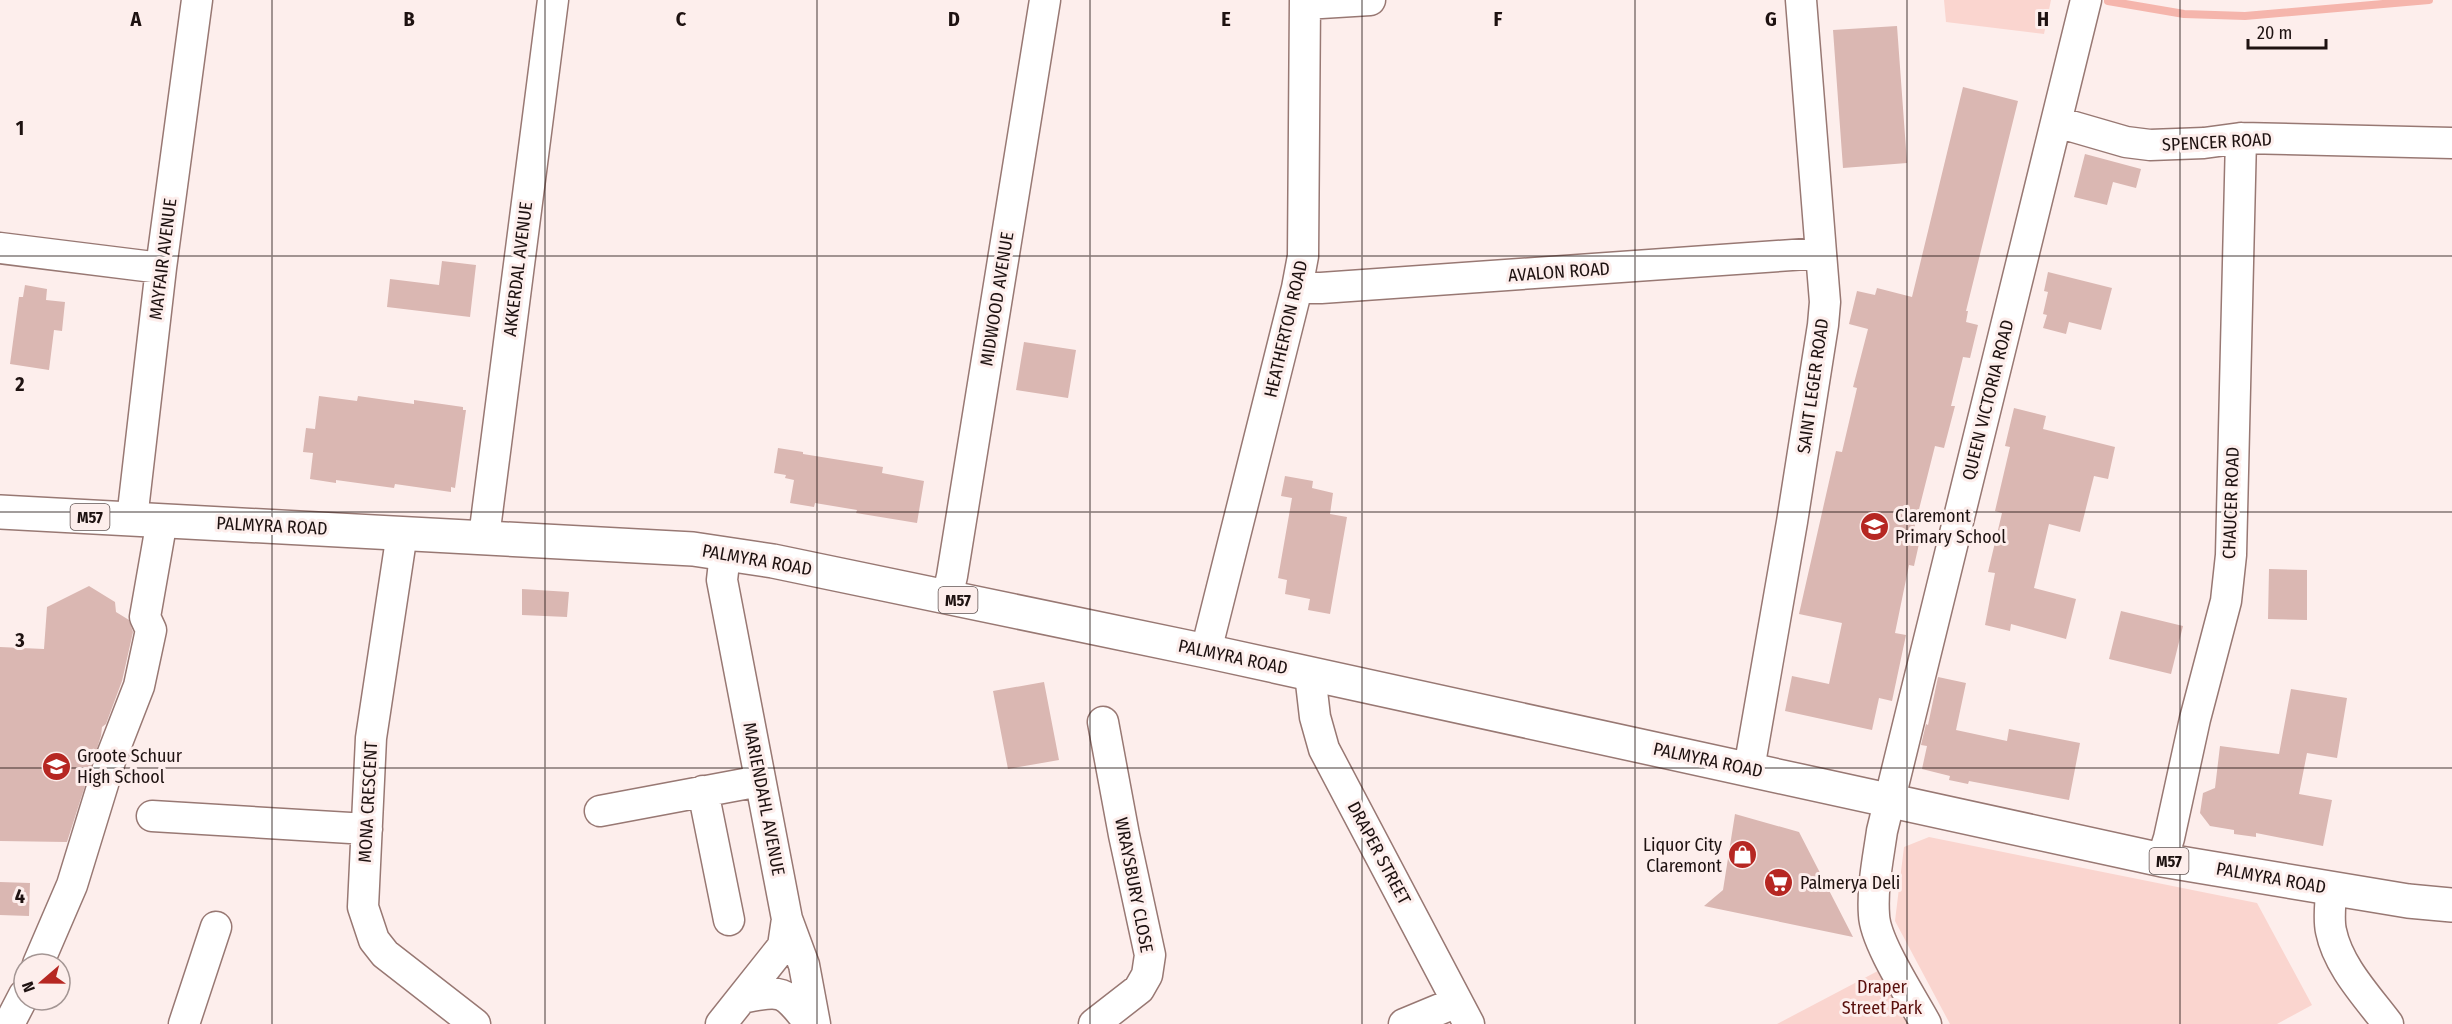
<svg xmlns="http://www.w3.org/2000/svg" width="2452" height="1024" font-family="'Fira Sans Condensed',sans-serif">
  <rect width="100%" height="100%" fill="#fdeeec"/>
  <path fill="#fad5cf" d="M 1944,0 L 2051,0 L 2044,34 L 1946,22 Z
    M 1929,837 L 2257,903 L 2312,1005 L 2277,1024 L 1950,1024 L 1895,921 L 1904,847 Z
    M 1893,963 L 1926,1024 L 1777,1024 Z"/>
  <g fill="none" stroke-linecap="round" stroke-linejoin="round">
    <path stroke="#f5b5ac" stroke-width="8" d="M 2108,1 L 2184,14 L 2245,16 L 2429,0"/>
  </g>
  <path fill="#dab7b2" d="M 1897,26 L 1907,163 L 1843,168 L 1833,30 Z
    M 1963,87 L 2018,101 L 1966,311 L 1968,311 L 1966,322 L 1978,325 L 1970,358 L 1963,357 L 1951,406 L 1955,406 L 1944,448 L 1935,446 L 1913,533 L 1921,535 L 1914,566 L 1909,565 L 1895,633 L 1906,635 L 1892,701 L 1879,698 L 1872,730 L 1785,711 L 1792,676 L 1829,684 L 1842,623 L 1799,614 L 1836,451 L 1842,452 L 1857,388 L 1853,387 L 1868,329 L 1849,324 L 1857,291 L 1875,295 L 1877,288 L 1912,297 Z
    M 2085,154 L 2141,169 L 2136,188 L 2113,182 L 2107,205 L 2074,197 Z
    M 442,261 L 476,265 L 470,317 L 387,307 L 390,279 L 439,285 Z
    M 2048,272 L 2112,288 L 2101,330 L 2069,322 L 2066,334 L 2043,328 L 2047,315 L 2043,314 L 2048,292 L 2044,291 Z
    M 25,285 L 47,289 L 46,300 L 65,302 L 62,331 L 54,330 L 49,370 L 10,364 L 19,297 L 23,297 Z
    M 1024,342 L 1076,350 L 1068,398 L 1016,390 Z
    M 319,396 L 357,401 L 358,396 L 414,404 L 414,400 L 463,407 L 463,410 L 466,410 L 455,488 L 451,487 L 451,492 L 395,484 L 394,488 L 336,480 L 336,483 L 310,479 L 313,453 L 303,452 L 306,428 L 315,429 Z
    M 2014,408 L 2046,416 L 2043,429 L 2115,447 L 2108,479 L 2094,476 L 2080,532 L 2049,524 L 2034,588 L 2076,599 L 2066,639 L 2011,624 L 2010,631 L 1985,625 L 1995,573 L 1988,572 L 2002,513 L 1995,511 L 2010,447 L 2005,446 Z
    M 778,448 L 803,452 L 803,454 L 883,467 L 882,473 L 924,481 L 917,523 L 856,513 L 857,510 L 815,503 L 814,507 L 790,503 L 794,480 L 785,478 L 786,475 L 774,473 Z
    M 1285,476 L 1313,481 L 1312,488 L 1333,493 L 1330,514 L 1347,517 L 1330,614 L 1308,610 L 1310,599 L 1285,594 L 1287,580 L 1278,578 L 1292,498 L 1281,496 Z
    M 2269,569 L 2307,570 L 2307,620 L 2268,619 Z
    M 89,586 L 115,602 L 116,612 L 129,620 L 133,632 L 122,681 L 106,724 L 102,727 L 101,736 L 67,842 L 0,841 L 0,647 L 44,649 L 47,607 Z
    M 522,589 L 569,592 L 567,617 L 522,615 Z
    M 2121,611 L 2183,626 L 2171,674 L 2109,659 Z
    M 1938,677 L 1966,683 L 1956,730 L 2007,741 L 2009,729 L 2080,743 L 2069,800 L 1969,781 L 1968,784 L 1949,780 L 1950,776 L 1922,769 L 1927,746 L 1921,745 L 1926,724 L 1928,725 Z
    M 1044,682 L 1059,760 L 1008,769 L 993,691 Z
    M 2291,689 L 2347,698 L 2337,758 L 2307,753 L 2299,794 L 2332,800 L 2323,846 L 2256,833 L 2256,837 L 2234,834 L 2234,830 L 2210,826 L 2200,813 L 2203,793 L 2215,788 L 2220,746 L 2279,754 Z
    M 1735,814 L 1799,832 L 1853,937 L 1704,906 L 1723,890 Z
    M 0,882 L 30,883 L 29,916 L 0,915 Z"/>
  <g fill="none" stroke-linecap="round" stroke-linejoin="round">
    <defs>
      <path id="minor" d="M 1305,4 L 1370,0
        M 2057,122 L 2126,142 L 2150,145 L 2204,143 L 2241,138 L 2452,143
        M 0,248 L 161,268
        M 1297,288 L 1321,288 L 1821,253
        M 132,519 L 161,268 L 197,0
        M 402,533 L 371,738 L 363,907 L 374,940 L 385,954 L 475,1024
        M 484,537 L 553,0
        M 947,597 L 952,576 L 1045,0
        M 1206,651 L 1297,288 L 1303,256 L 1305,0
        M 1310,674 L 1315,717 L 1324,749 L 1469,1024
        M 1749,769 L 1792,522 L 1823,325 L 1825,302 L 1821,253 L 1801,0
        M 703,791 L 729,920
        M 600,811 L 760,781
        M 152,816 L 367,829
        M 2162,860 L 2169,838 L 2195,719 L 2226,601 L 2231,555 L 2241,138
        M 2331,888 C 2331,902 2328,918 2331,931 C 2338,966 2367,996 2388,1024
        M 787,919 L 804,965 L 815,1024
        M 38,964 L 72,885 L 111,758 L 139,686 L 151,630 L 145,617 L 162,520
        M 742,998 C 784,989 784,991 810,1024
        M 9,1024 L 24,995
        M 184,1024 L 216,927
        M 721,1024 L 783,946 L 787,919 L 722,580 L 725,554
        M 1094,1024 L 1139,989 L 1147,975 L 1150,955 L 1124,835 L 1103,722
        M 1404,1024 L 1457,1002
        M 1926,1024 C 1912,998 1875,942 1874,915 C 1872,887 1878,859 1882,831 L 2086,0"/>
      <path id="major" d="M 0,512 L 693,549 L 773,561 L 1206,651 L 2162,860 L 2408,901 L 2452,905"/>
    </defs>
    <use href="#minor" stroke="#987873" stroke-width="33"/>
    <use href="#major" stroke="#987873" stroke-width="36"/>
    <use href="#minor" stroke="#fff" stroke-width="30"/>
    <use href="#major" stroke="#fff" stroke-width="33"/>
  </g>
  <path fill="none" stroke="#1e1211" stroke-width="1.5" stroke-opacity="0.55" d="M 272,0 L 272,1024M 545,0 L 545,1024M 817,0 L 817,1024M 1090,0 L 1090,1024M 1362,0 L 1362,1024M 1635,0 L 1635,1024M 1907,0 L 1907,1024M 2180,0 L 2180,1024M 0,256 L 2452,256M 0,512 L 2452,512M 0,768 L 2452,768"/>
  <defs>
    <symbol id="school-disc" viewBox="-11 -11 22 22"><circle r="9.5" fill="#b62722" stroke="#fdeeec"/><path d="M0-5L7-2L0 1L-7-2ZM-4 1L0 2.5L4 1V4Q0 6-4 4Z" fill="#fff"/></symbol>
    <symbol id="shop-disc" viewBox="-11 -11 22 22"><circle r="9.5" fill="#b62722" stroke="#fdeeec"/><path d="M-5-2.5h2.3a2.7 3.5 0 0 1 5.4 0H5L5.5 6h-11ZM-1.5-2.5h3a1.5 2.3 0 0 0-3 0Z" fill="#fff"/></symbol>
    <symbol id="supermarket-disc" viewBox="-11 -11 22 22"><circle r="9.5" fill="#b62722" stroke="#fdeeec"/><path d="M-6-5.5h2.5l.6 2H6L4.5 2H-2.5L-4.4-4H-6ZM-1.5 3.2a1.3 1.3 0 1 0 .1 0ZM3 3.2a1.3 1.3 0 1 0 .1 0Z" fill="#fff"/></symbol>
  </defs>
  <g fill-rule="evenodd">
    <use href="#school-disc" x="1858" y="510" width="33" height="33"/>
    <use href="#school-disc" x="40" y="750" width="33" height="33"/>
    <use href="#shop-disc" x="1726" y="838" width="33" height="33"/>
    <use href="#supermarket-disc" x="1762" y="866" width="33" height="33"/>
  </g>
  <g text-anchor="middle" dominant-baseline="central" stroke-width="6" stroke-linejoin="round" paint-order="stroke">
    <g fill="#fdeeec" stroke="#615453" stroke-width="1.5">
      <rect x="70.5" y="504" width="39" height="26" rx="4.5"/>
      <rect x="938.5" y="587" width="39" height="26" rx="4.5"/>
      <rect x="2149.5" y="848" width="39" height="26" rx="4.5"/>
    </g>
    <g font-size="16" font-weight="bold" fill="#1e1211">
      <text x="90" y="517">M57</text>
      <text x="958" y="600">M57</text>
      <text x="2169" y="861">M57</text>
    </g>
    <g font-size="18" fill="#1e1211" stroke="#fdeeec">
      <text transform="translate(2217 142) rotate(-3)">SPENCER ROAD</text>
      <text transform="translate(163 259) rotate(-83)">MAYFAIR AVENUE</text>
      <text transform="translate(518 269) rotate(-83)">AKKERDAL AVENUE</text>
      <text transform="translate(1559 272) rotate(-4)">AVALON ROAD</text>
      <text transform="translate(997 299) rotate(-81)">MIDWOOD AVENUE</text>
      <text transform="translate(1286 329) rotate(-77)">HEATHERTON ROAD</text>
      <text transform="translate(1813 386) rotate(-82)">SAINT LEGER ROAD</text>
      <text transform="translate(1988 400) rotate(-76)">QUEEN VICTORIA ROAD</text>
      <text transform="translate(2231 503) rotate(-88)">CHAUCER ROAD</text>
      <text transform="translate(272 526) rotate(3)">PALMYRA ROAD</text>
      <text transform="translate(757 560) rotate(10)">PALMYRA ROAD</text>
      <text transform="translate(1233 657) rotate(12)">PALMYRA ROAD</text>
      <text transform="translate(1708 760) rotate(12)">PALMYRA ROAD</text>
      <text transform="translate(764 799) rotate(79)">MARIENDAHL AVENUE</text>
      <text transform="translate(368 802) rotate(-87)">MONA CRESCENT</text>
      <text transform="translate(1379 853) rotate(62)">DRAPER STREET</text>
      <text transform="translate(2271 878) rotate(10)">PALMYRA ROAD</text>
      <text transform="translate(1134 885) rotate(79)">WRAYSBURY CLOSE</text>
    </g>
    <g font-size="18" fill="#1e1211" stroke="#fdeeec" text-anchor="start">
      <text x="1895" y="516">Claremont<tspan x="1895" dy="21">Primary School</tspan></text>
      <text x="77" y="756">Groote Schuur<tspan x="77" dy="21">High School</tspan></text>
      <text x="1722" y="845" text-anchor="end">Liquor City<tspan x="1722" dy="21">Claremont</tspan></text>
      <text x="1800" y="883">Palmerya Deli</text>
    </g>
    <g font-size="18" fill="#59100d" stroke="#fdeeec">
      <text x="1882" y="987">Draper<tspan x="1882" dy="21">Street Park</tspan></text>
    </g>
  </g>
  <g font-size="20" text-anchor="middle" font-weight="bold" fill="#1e1211" stroke="#fdeeec" stroke-width="6" stroke-linejoin="round" paint-order="stroke">
    <text x="136" y="26">A</text>
    <text x="409" y="26">B</text>
    <text x="681" y="26">C</text>
    <text x="954" y="26">D</text>
    <text x="1226" y="26">E</text>
    <text x="1498" y="26">F</text>
    <text x="1771" y="26">G</text>
    <text x="2043" y="26">H</text>
    <text x="20" y="135">1</text>
    <text x="20" y="391">2</text>
    <text x="20" y="647">3</text>
    <text x="20" y="903">4</text>
  </g>
  <g transform="translate(42 982) rotate(250)"><circle r="28" fill="#fdeeec" stroke="#a49694" stroke-width="1.5"/>
  <path d="M0-4.5L10 22L0 15L-10 22Z" fill="#b62722"/>
  <text y="-9" font-size="16" font-weight="bold" text-anchor="middle" fill="#1e1211">N</text>
  </g>
  <path d="M2248 39v9h78v-9" fill="none" stroke="#1e1211" stroke-width="3"/>
  <text x="2257" y="39" font-size="18" fill="#1e1211" stroke="#fdeeec" stroke-width="4.5" paint-order="stroke">20 m</text>
</svg>
